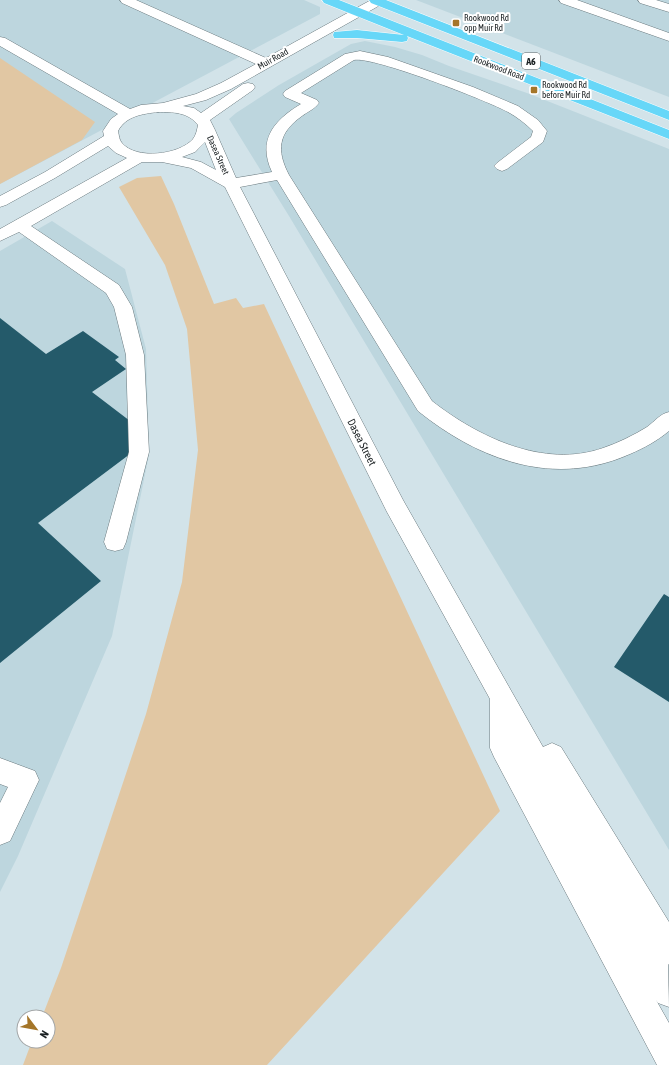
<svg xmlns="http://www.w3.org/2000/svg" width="669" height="1065" font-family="'Asap Condensed',sans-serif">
  <rect width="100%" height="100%" fill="#d2e3e9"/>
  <path fill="#bdd6de" d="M 0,0 L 304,0 L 320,7 L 320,14 L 0,184 Z
    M 416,0 L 669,0 L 669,97 Z
    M 365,41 L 395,47 L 422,55 L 449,66 L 527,93 L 669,149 L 669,850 L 289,216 L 229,119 L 236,113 L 279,85 L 351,44 Z
    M 52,221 L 125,269 L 146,349 L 149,455 L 112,636 L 18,856 L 0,892 L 0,251 Z"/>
  <path fill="#e1c7a3" d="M 0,58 L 95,122 L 82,140 L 0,184 Z
    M 161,176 L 174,204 L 214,304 L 236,298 L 243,308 L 264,304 L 500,811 L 267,1065 L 23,1065 L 32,1041 L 48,1041 L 48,1017 L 42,1017 L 61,968 L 146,714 L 182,582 L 198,450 L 187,329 L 165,265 L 119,187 L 137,178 Z"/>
  <path fill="#245a6a" d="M 0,318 L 46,354 L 83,331 L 119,357 L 115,360 L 126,369 L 92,392 L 130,421 L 130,454 L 38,523 L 101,581 L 0,663 Z
    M 664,594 L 669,597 L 669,702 L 614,667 Z"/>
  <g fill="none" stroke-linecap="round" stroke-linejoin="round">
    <defs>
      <path id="minor" d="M 120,0 L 136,0 L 266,58 L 371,0 L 384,1 L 382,4 L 231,89 L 206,100 L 183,106 L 194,108 L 201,113 L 243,84 L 248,83 L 253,84 L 255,87 L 253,90 L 210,120 L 215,130 L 236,178 L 272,172 C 257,140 274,120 301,104 L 285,97 L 283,94 L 285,91 L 345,54 L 360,51 L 388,57 L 473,87 L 518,106 L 538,120 L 547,131 L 543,142 L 507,169 L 502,171 L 497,169 L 494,166 L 497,163 L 531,137 L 533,131 C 526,124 517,117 508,112 C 488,101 373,56 354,60 L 301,93 L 317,100 L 319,103 C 315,109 307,112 302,116 C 278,133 276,150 289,175 L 432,401 C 478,437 544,469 603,448 C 618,443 634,435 647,427 C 655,421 660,414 669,412 L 669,431 C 657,441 644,448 630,454 C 554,488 479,460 418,411 L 277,180 L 240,187 L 403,500 L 543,747 L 552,743 L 561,747 L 669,922 L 669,965 L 668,964 L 669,1007 L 658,1003 L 656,1000 L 669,1023 L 669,1065 L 657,1065 L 494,757 L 490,748 L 490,699 L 387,512 L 225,187 L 191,168 L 162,162 L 142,162 L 31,226 L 119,285 L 132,307 L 144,355 L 149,452 L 126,542 L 123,549 L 115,551 L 107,549 L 104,542 L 129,452 L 126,355 L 114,307 L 106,293 L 19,232 L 0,241 L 0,229 L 127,158 L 116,153 L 108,146 L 55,178 L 6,205 L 0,207 L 0,196 L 45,172 L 104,136 L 103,131 L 111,119 L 118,114 L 0,46 L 0,37 L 5,38 L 130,109 L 141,105 L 163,103 L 196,94 L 221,83 L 256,64 L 122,3 ZM 158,112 C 173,112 188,112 198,125 C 197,130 196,135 193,139 C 179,155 136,160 122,143 C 119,140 119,135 118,131 C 126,116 142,114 158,112 ZM 205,142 L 216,170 L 201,162 L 182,157 L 195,152 Z
        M 559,0 L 577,0 L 669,33 L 669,41 L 561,3 Z
        M 638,0 L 656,0 L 669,4 L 669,12 L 640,3 Z
        M 0,758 L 35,771 L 39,780 L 10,841 L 0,845 L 0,803 L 8,787 L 0,784 Z"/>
      <path id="highway" d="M 322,0 L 339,0 L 669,130 L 669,139 L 407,36 L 408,38 L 407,41 L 402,42 L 357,38 L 334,38 L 333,35 L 334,32 L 357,30 L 404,35 L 324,3 Z
        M 369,0 L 386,0 L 669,111 L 669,120 L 371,3 Z"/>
    </defs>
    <use href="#minor" stroke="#6a797e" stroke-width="1"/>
    <use href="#highway" stroke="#fff" stroke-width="1"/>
    <use href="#minor" fill="#fff" fill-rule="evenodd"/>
    <use href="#highway" fill="#67d7f8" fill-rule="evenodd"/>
  </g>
  <g fill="#a57629" stroke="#fff" stroke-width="1.5">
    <rect x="452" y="19" width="8" height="8" rx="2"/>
    <rect x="530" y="86" width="8" height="8" rx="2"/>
  </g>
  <g text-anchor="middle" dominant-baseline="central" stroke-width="4" stroke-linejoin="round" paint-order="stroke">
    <g font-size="9" fill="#1a2022" stroke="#fff" text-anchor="start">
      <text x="464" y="18">Rookwood Rd<tspan x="464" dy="10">opp Muir Rd</tspan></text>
      <text x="542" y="85">Rookwood Rd<tspan x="542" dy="10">before Muir Rd</tspan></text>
    </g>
    <g font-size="9" fill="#1a2022" stroke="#fff">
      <text transform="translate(273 59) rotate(-29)">Muir Road</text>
      <text transform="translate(499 68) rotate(21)">Rookwood Road</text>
      <text transform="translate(218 155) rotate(66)">Dasea Street</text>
    </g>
    <rect fill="#fff" stroke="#5f6364" stroke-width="1" x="522" y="53" width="18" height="16" rx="3"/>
    <g font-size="10" font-weight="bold" fill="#1a2022">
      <text x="531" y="61">A6</text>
    </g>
    <g font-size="11" fill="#1a2022" stroke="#fff">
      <text transform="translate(362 442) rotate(63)">Dasea Street</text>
    </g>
  </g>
  <g transform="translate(36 1029) rotate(122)"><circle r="19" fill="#ffffff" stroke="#a3a6a7"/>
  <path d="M0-3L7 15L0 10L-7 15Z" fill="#a57629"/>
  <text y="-6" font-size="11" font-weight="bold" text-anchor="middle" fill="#1a2022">N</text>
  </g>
</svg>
